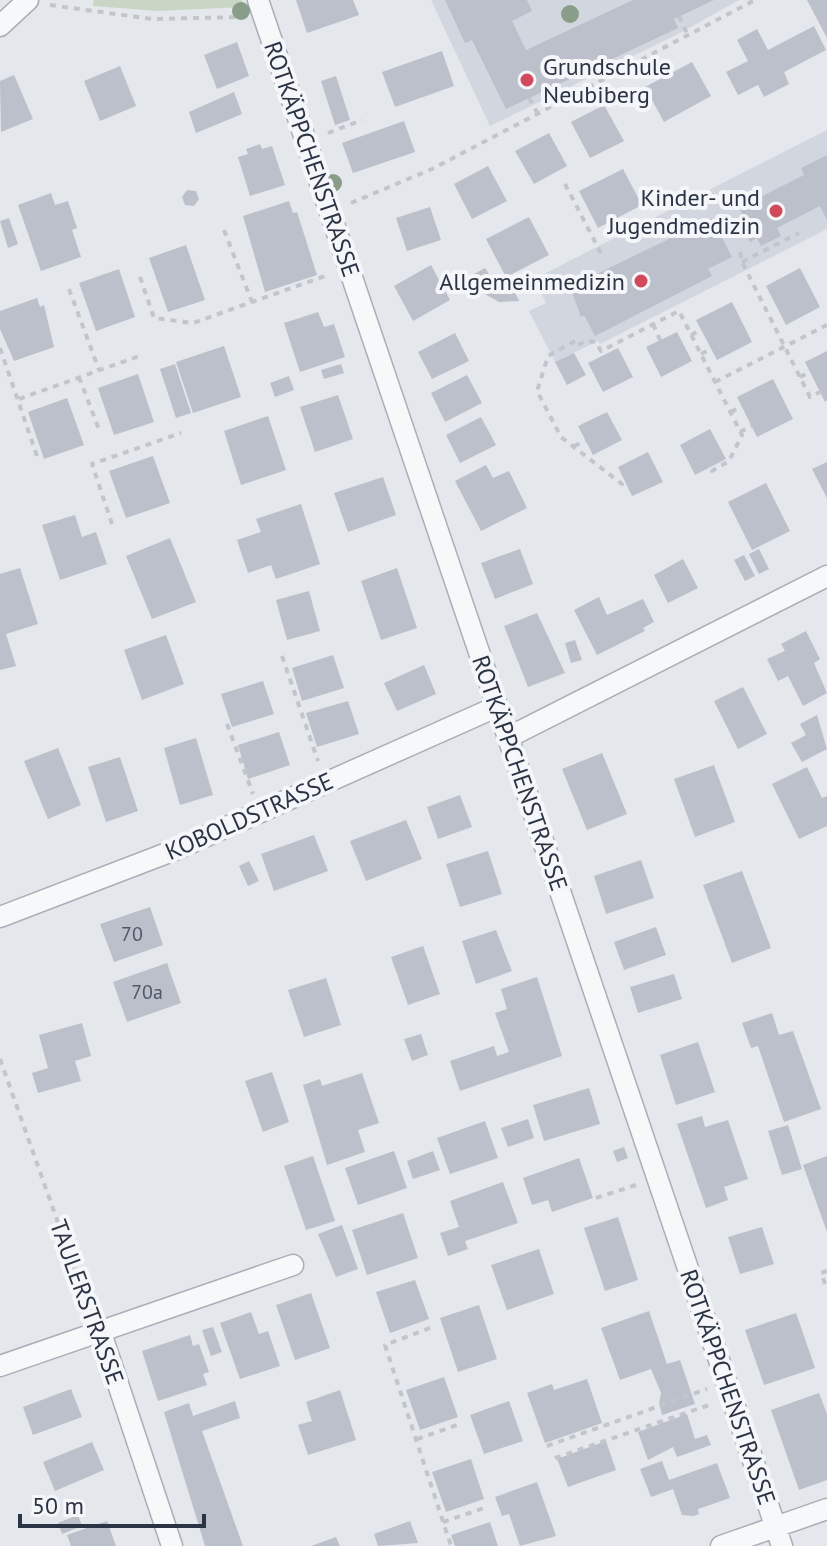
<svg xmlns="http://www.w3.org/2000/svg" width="827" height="1546" font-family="'PT Sans',sans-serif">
  <rect width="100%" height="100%" fill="#e4e7ec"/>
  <path fill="#d2d6de" d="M 431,0 L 739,0 L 680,33 L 490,126 Z
    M 827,130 L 827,229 L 600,344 L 598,341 L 555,362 L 529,311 L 546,303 L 534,279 Z"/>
  <path fill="#c9d6c5" d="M 94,0 L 242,0 L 245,7 L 158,11 L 93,6 Z"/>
  <path fill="#bbc0ca" d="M 296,0 L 353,0 L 359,15 L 307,33 Z
    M 445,0 L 527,0 L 532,11 L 512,21 L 526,50 L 633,0 L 714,0 L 674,19 L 678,28 L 506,109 L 472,40 L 465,43 Z
    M 807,0 L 827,0 L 827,38 Z
    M 814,26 L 826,50 L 784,72 L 789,84 L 764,97 L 758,85 L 738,95 L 726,72 L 748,61 L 737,40 L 757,29 L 768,50 Z
    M 237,42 L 249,76 L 217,89 L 204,55 Z
    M 442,51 L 454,86 L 395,107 L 382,72 Z
    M 692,62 L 711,96 L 664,122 L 645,87 Z
    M 120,66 L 136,106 L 100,121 L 84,81 Z
    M 14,75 L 33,119 L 1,132 L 0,81 Z
    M 336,76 L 350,120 L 335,125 L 321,81 Z
    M 234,92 L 242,114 L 196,133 L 189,112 Z
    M 604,105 L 624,141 L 590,158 L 571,122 Z
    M 404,121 L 415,152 L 353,173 L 342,143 Z
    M 549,133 L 567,166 L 534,184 L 515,151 Z
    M 260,144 L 262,149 L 272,146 L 285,185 L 250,196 L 238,157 L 248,154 L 246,149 Z
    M 827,155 L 827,220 L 820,206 L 777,228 L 781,236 L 761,246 L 757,238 L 750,242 L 738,217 L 743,215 L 739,208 L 804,175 L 801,168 Z
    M 488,166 L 507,201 L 472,219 L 454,184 Z
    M 623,169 L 642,205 L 598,228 L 579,191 Z
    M 187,190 L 196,191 L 199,199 L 194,206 L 185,205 L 182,197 Z
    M 51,193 L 55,205 L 68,201 L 77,228 L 72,230 L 81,257 L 41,271 L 18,205 Z
    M 289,201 L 293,213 L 297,212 L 317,275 L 265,292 L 243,216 Z
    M 430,207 L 441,240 L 407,251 L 396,218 Z
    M 529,217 L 549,255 L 506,277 L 486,239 Z
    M 9,218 L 18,244 L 8,248 L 0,221 Z
    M 712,218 L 732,257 L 708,269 L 712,276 L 595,336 L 584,315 L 581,317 L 570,287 Z
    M 186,245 L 205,300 L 168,312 L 149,258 Z
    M 431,265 L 450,300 L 413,321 L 394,286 Z
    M 485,268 L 496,285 L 512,286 L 519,301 L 499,302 L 485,294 L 472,275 Z
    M 800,268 L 820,307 L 786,325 L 766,286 Z
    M 119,269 L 135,317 L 96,331 L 79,283 Z
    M 37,298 L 40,307 L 44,305 L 54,347 L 14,361 L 0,329 L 0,311 Z
    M 732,302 L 752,342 L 717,360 L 696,320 Z
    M 318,312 L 324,327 L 334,324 L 345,357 L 300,372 L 284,323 Z
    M 677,332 L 692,361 L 661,377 L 646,347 Z
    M 455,333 L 469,361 L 432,379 L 418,352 Z
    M 224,346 L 241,397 L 193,413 L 176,362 Z
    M 618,348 L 633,377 L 603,392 L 588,363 Z
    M 827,351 L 827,400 L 825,402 L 805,362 Z
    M 574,353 L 586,375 L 567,385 L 555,362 Z
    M 175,364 L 191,413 L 176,418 L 160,369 Z
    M 341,364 L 344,373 L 324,379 L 321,370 Z
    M 138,374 L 154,422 L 114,435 L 98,388 Z
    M 467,375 L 482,403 L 445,422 L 431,393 Z
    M 289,376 L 294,390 L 275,397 L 270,383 Z
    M 773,379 L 793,419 L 757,437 L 737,397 Z
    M 338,395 L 353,439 L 315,452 L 300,407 Z
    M 67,398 L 84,445 L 44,459 L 28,412 Z
    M 607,412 L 622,440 L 593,455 L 578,426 Z
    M 268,416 L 286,470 L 241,485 L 224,431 Z
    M 481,417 L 496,445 L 460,463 L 446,435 Z
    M 710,429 L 726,459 L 695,475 L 680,445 Z
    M 648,452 L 663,482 L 632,496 L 618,467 Z
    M 153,456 L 170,503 L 126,518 L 109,471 Z
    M 827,462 L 827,498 L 812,469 Z
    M 486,465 L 493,478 L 509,471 L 527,508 L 481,531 L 455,481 Z
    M 383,477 L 396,515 L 348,532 L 334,493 Z
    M 766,483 L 790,531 L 752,550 L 728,502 Z
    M 301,504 L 320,564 L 276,579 L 271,565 L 248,573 L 237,540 L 261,532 L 256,519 Z
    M 75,515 L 82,537 L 96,532 L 107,564 L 60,580 L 42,525 Z
    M 170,538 L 196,602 L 152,619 L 126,556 Z
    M 520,549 L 533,584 L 495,599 L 481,563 Z
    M 759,549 L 769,569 L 759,574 L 749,554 Z
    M 744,555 L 755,576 L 745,581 L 734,560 Z
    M 683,559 L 698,588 L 668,603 L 654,575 Z
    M 20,568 L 38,624 L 6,634 L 16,666 L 0,670 L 0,574 Z
    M 397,568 L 417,628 L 381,640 L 361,581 Z
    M 309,591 L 320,631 L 287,640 L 276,600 Z
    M 599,597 L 607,615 L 643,599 L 654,622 L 643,628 L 645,631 L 597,655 L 574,610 Z
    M 537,613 L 565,673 L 528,687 L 504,626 Z
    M 806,631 L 820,659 L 814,663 L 827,693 L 803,706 L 788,676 L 778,681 L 767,659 L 785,651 L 781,644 Z
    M 166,635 L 184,684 L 142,700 L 124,650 Z
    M 575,640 L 582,660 L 571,663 L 565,643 Z
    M 333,655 L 344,688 L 302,701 L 292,668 Z
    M 424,665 L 436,694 L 397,711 L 384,683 Z
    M 263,681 L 274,714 L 232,727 L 221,694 Z
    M 743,687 L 767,734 L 738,749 L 714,701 Z
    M 348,701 L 359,734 L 317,747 L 306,713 Z
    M 817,715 L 827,749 L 802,762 L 791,743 L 806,735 L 800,724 Z
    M 279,732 L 290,765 L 248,779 L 238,745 Z
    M 196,738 L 213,795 L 180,805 L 164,748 Z
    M 58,748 L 81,805 L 48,819 L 24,761 Z
    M 602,753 L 627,814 L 587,830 L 562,769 Z
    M 120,757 L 138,811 L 106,822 L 88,767 Z
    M 714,765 L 735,822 L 695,837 L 674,779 Z
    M 807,767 L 822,798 L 827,796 L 827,826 L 799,839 L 772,784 Z
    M 460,795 L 472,827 L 438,839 L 427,807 Z
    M 406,820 L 422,859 L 366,881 L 350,841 Z
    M 314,835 L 328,871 L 274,891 L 261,854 Z
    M 488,851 L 502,894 L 460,907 L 446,864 Z
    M 641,860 L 654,898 L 606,914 L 594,876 Z
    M 249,861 L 259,881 L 248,886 L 239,866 Z
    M 742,871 L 771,948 L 732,963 L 703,885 Z
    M 150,907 L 163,945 L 114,962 L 100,924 Z
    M 656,927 L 666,955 L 624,970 L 614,942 Z
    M 496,930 L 512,971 L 476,984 L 462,941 Z
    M 423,946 L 440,994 L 408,1005 L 391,957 Z
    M 167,963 L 181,1003 L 127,1022 L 113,982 Z
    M 674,974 L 682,999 L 638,1013 L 630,987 Z
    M 537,977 L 562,1056 L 460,1091 L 450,1061 L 494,1046 L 497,1056 L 509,1052 L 495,1013 L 507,1009 L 501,989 Z
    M 326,978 L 341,1025 L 304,1037 L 288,990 Z
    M 772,1013 L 779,1035 L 793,1031 L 821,1109 L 784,1122 L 758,1046 L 751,1048 L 742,1023 Z
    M 82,1023 L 91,1056 L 75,1061 L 81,1081 L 38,1093 L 32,1073 L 48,1068 L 39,1035 Z
    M 421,1034 L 428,1055 L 412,1061 L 404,1039 Z
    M 698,1042 L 715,1092 L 676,1105 L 660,1055 Z
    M 272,1072 L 289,1122 L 263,1132 L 245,1081 Z
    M 362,1073 L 379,1123 L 358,1130 L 365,1152 L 327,1165 L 303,1085 L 320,1079 L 322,1086 Z
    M 589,1088 L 600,1124 L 544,1141 L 533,1105 Z
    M 702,1116 L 705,1127 L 728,1120 L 748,1179 L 724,1187 L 728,1200 L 706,1208 L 677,1124 Z
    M 528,1119 L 534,1138 L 508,1147 L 501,1128 Z
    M 485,1121 L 498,1158 L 450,1174 L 437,1138 Z
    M 788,1125 L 802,1169 L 782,1175 L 768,1131 Z
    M 624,1147 L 628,1158 L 617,1162 L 613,1151 Z
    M 394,1151 L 407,1188 L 358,1205 L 345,1168 Z
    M 433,1151 L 440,1170 L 413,1179 L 407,1161 Z
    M 313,1156 L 335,1221 L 306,1230 L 284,1166 Z
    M 827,1156 L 827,1232 L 803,1165 Z
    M 579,1158 L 593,1198 L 552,1212 L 548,1200 L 532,1205 L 523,1178 Z
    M 503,1182 L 518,1223 L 465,1241 L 468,1249 L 448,1256 L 440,1233 L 459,1227 L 450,1201 Z
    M 403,1213 L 418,1258 L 367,1275 L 352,1230 Z
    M 618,1217 L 638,1280 L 605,1291 L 584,1228 Z
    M 342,1225 L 358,1269 L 336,1277 L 318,1234 Z
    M 762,1227 L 774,1264 L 740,1274 L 728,1237 Z
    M 539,1249 L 554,1294 L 507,1310 L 491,1265 Z
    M 415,1280 L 429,1319 L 390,1333 L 376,1292 Z
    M 311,1293 L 330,1348 L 295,1360 L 276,1305 Z
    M 479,1305 L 497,1359 L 458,1372 L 440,1318 Z
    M 649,1311 L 667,1364 L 680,1360 L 695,1404 L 662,1415 L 659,1403 L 661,1393 L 651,1369 L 620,1380 L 601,1328 Z
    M 251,1312 L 259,1334 L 268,1331 L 280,1366 L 240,1379 L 220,1323 Z
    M 796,1313 L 815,1368 L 764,1385 L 745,1330 Z
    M 213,1327 L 222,1352 L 211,1356 L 202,1330 Z
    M 190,1335 L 193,1346 L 199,1344 L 209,1372 L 203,1374 L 207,1385 L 158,1401 L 142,1351 Z
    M 444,1377 L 458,1417 L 420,1430 L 406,1390 Z
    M 587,1379 L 602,1423 L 545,1443 L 527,1393 L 552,1384 L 554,1390 Z
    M 71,1389 L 82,1417 L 33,1435 L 23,1407 Z
    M 340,1390 L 356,1440 L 308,1455 L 298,1425 L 312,1421 L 306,1402 Z
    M 819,1393 L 827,1414 L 827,1480 L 799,1490 L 771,1410 Z
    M 235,1401 L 240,1418 L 202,1431 L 243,1546 L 205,1546 L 164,1412 L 189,1403 L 193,1416 Z
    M 509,1401 L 523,1441 L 484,1454 L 470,1415 Z
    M 687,1414 L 695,1439 L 707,1435 L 711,1445 L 677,1457 L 673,1447 L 648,1460 L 638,1432 Z
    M 606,1441 L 616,1470 L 568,1487 L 557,1459 Z
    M 92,1442 L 104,1470 L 55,1491 L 43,1462 Z
    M 471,1459 L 484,1499 L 446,1512 L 432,1472 Z
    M 662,1461 L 669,1480 L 717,1463 L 730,1498 L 698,1509 L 699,1514 L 694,1516 L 682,1515 L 673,1489 L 651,1497 L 640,1469 Z
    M 537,1482 L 556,1536 L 520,1546 L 509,1514 L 502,1516 L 495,1497 Z
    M 78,1515 L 82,1526 L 62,1534 L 58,1523 Z
    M 107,1521 L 116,1546 L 71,1546 L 67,1535 Z
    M 410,1521 L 418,1543 L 378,1546 L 374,1534 Z
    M 490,1522 L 498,1546 L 455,1546 L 451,1535 Z
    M 336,1537 L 340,1546 L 311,1546 Z"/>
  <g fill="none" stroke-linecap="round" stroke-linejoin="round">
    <defs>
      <path id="minor" d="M 258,0 L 782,1546
        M 0,26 L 28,0
        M 507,738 L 827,576
        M 0,917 L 175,850 L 496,707
        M 101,1333 L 172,1546
        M 0,1366 L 293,1265
        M 721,1546 L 827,1509"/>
    </defs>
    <use href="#minor" stroke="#a9aeb7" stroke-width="23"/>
    <path stroke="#c2c5cb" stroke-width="4" stroke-dasharray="6 6" stroke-linecap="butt" d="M 50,5 L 152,19 L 243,17
      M 679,16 L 688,36
      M 529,98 L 538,114
      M 328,133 L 362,120
      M 565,184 L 603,257
      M 351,203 L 432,169 L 755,0
      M 224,230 L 252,302
      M 740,252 L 742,262 L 810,397 L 820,392
      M 742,262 L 799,233
      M 140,277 L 154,318 L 193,323 L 328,275
      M 69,289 L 99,370
      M 653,324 L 660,340
      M 691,335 L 701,330
      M 575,341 L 548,356 L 537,391 L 561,437 L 622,484 L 625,482
      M 578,345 L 586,341 L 596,342 L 601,351 L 679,311 L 742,435 L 729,461 L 712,471 L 710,467
      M 0,348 L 37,456
      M 701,354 L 711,349
      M 79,377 L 100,432
      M 800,377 L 810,372
      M 715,382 L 827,325
      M 19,399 L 142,355
      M 731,412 L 742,406
      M 740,432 L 752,426
      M 574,446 L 586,441
      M 112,524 L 92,464 L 181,433
      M 282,656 L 318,761
      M 227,724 L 253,794
      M 0,1059 L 90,1313
      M 596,1198 L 636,1185
      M 827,1271 L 821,1273 L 827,1289
      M 430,1328 L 385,1345 L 451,1546
      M 417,1439 L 460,1424
      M 547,1446 L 707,1389
      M 555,1458 L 712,1404
      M 443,1522 L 487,1507"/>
    <use href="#minor" stroke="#f7f8fa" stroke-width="20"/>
  </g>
  <g fill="#899d89">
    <circle cx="241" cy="11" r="9"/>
    <circle cx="570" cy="14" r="9"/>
    <circle cx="333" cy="183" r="9"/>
  </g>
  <g fill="#d1495b" stroke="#f4f6f9" stroke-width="3">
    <circle cx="527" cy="80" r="8"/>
    <circle cx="776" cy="211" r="8"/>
    <circle cx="641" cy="281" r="8"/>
  </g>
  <g text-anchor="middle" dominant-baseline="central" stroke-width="8" stroke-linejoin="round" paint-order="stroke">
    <g font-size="20" fill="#4f5766">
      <text x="132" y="934">70</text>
      <text x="147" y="992">70a</text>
    </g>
    <g font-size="24" fill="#2b3445" stroke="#f4f6f9" text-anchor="end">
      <text x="543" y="66" text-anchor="start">Grundschule<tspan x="543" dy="28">Neubiberg</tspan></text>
      <text x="760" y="197">Kinder- und<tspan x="760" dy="28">Jugendmedizin</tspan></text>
      <text x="625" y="281">Allgemeinmedizin</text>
    </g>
    <g font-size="24" fill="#2b3445" stroke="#f4f6f9">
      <text transform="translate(312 159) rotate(71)">ROTKÄPPCHENSTRASSE</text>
      <text transform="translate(520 773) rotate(71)">ROTKÄPPCHENSTRASSE</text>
      <text transform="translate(249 816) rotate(-24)">KOBOLDSTRASSE</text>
      <text transform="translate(87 1302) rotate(70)">TAULERSTRASSE</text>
      <text transform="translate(728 1387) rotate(71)">ROTKÄPPCHENSTRASSE</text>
    </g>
  </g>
  <path d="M20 1514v12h184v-12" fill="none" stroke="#2b3445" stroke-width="4"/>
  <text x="32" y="1514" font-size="24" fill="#2b3445" stroke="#f4f6f9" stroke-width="6" paint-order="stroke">50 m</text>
</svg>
